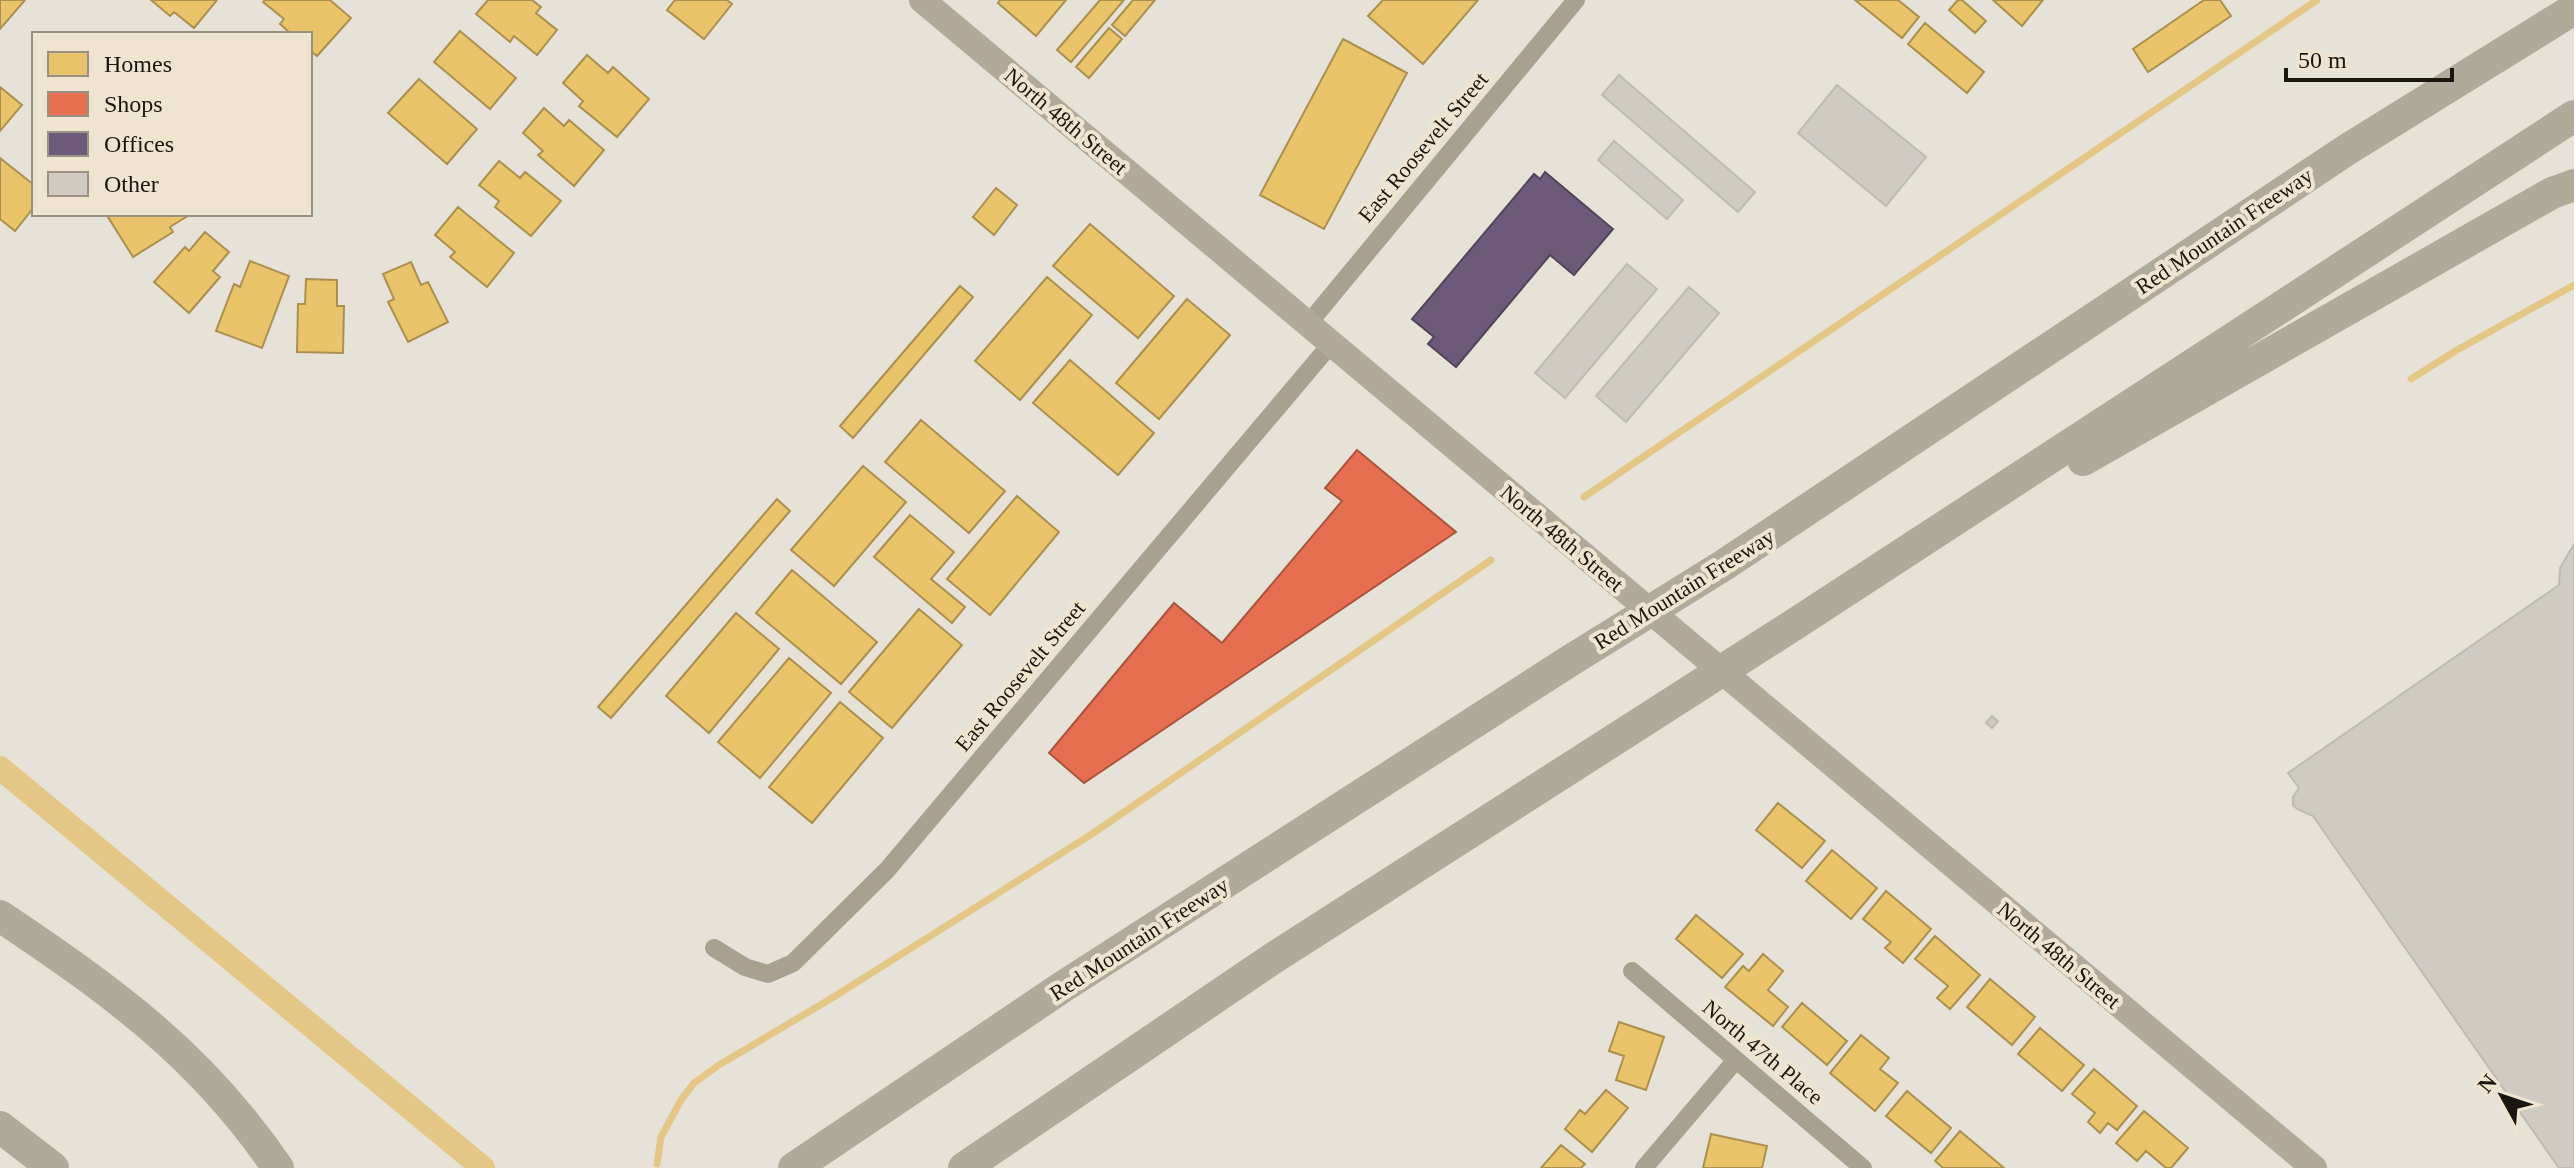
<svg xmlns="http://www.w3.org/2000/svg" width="2574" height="1168" font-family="Georgia,serif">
  <rect width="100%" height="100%" fill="#e7e2d7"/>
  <path fill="#e9c46a" stroke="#ab904f" stroke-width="2" d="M 0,0 L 25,0 L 0,29 Z
    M 151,0 L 217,0 L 194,28 L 174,12 L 170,16 Z
    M 265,0 L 330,0 L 351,18 L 317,56 L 310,50 L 310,34 L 291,34 L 280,24 L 284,19 L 263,2 Z
    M 488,0 L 532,0 L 541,7 L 536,13 L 557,30 L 537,55 L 514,36 L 510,42 L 476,14 Z
    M 675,0 L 727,0 L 732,4 L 704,39 L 667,10 Z
    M 1000,0 L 1066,0 L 1036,36 L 998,3 Z
    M 1100,0 L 1124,0 L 1071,62 L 1057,50 Z
    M 1133,0 L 1155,0 L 1125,36 L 1112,25 Z
    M 1383,0 L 1478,0 L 1423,64 L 1368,16 Z
    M 1855,0 L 1898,0 L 1919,17 L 1902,38 Z
    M 1958,0 L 1962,0 L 1986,21 L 1975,33 L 1949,10 Z
    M 1993,0 L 2043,0 L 2022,26 Z
    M 2204,0 L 2220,0 L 2231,16 L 2148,72 L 2133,49 Z
    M 1925,23 L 1984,72 L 1967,93 L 1908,44 Z
    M 1109,28 L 1122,39 L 1089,78 L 1076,67 Z
    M 460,31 L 516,78 L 490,109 L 434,62 Z
    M 1343,39 L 1407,73 L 1324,229 L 1260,195 Z
    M 587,55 L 608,73 L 613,67 L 649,99 L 617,137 L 579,106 L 583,101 L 563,83 Z
    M 419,79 L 477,129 L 447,164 L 388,113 Z
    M 0,87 L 22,105 L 0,131 Z
    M 544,108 L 564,126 L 569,120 L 604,150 L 574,186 L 538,155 L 543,151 L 523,133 Z
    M 0,158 L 34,185 L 34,207 L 15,231 L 0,219 Z
    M 499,161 L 520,178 L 525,172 L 561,201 L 531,236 L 495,207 L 499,201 L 479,185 Z
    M 996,188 L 1017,205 L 994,235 L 973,217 Z
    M 458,207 L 514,253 L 487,287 L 450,257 L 455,252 L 435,235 Z
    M 113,214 L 191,214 L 170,227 L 173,232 L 133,257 L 108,217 Z
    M 1090,224 L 1174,296 L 1138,338 L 1053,266 Z
    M 205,232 L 229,252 L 213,271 L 220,277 L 189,313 L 154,282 L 185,247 L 189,251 Z
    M 250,261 L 289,276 L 262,348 L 216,331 L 234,284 L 240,287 Z
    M 411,262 L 421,285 L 428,282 L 448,322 L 408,342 L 388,302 L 394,299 L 383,274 Z
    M 1047,277 L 1092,315 L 1020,400 L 975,361 Z
    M 306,279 L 337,280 L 337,306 L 344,306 L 343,353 L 297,352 L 298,304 L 305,304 Z
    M 960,286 L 973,297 L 853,438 L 840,426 Z
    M 1187,299 L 1230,335 L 1159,419 L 1116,383 Z
    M 1070,360 L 1154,433 L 1118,475 L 1033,403 Z
    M 921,420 L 1005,491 L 969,533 L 885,462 Z
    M 863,466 L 906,502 L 834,586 L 791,550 Z
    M 1017,496 L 1059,532 L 990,615 L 947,579 Z
    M 777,499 L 790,511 L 611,718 L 598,707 Z
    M 910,515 L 954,552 L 931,579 L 965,607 L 952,623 L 874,557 Z
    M 792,570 L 877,642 L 841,684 L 756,613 Z
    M 919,609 L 962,645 L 892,728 L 849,692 Z
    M 736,613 L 779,649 L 709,733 L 666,696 Z
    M 789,658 L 831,693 L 760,778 L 718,742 Z
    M 840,702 L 883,738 L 812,823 L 769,787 Z
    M 1778,803 L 1825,841 L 1802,868 L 1756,830 Z
    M 1832,850 L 1877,888 L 1851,919 L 1806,881 Z
    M 1886,891 L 1931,929 L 1903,963 L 1885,948 L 1891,942 L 1863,919 Z
    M 1696,915 L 1743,954 L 1722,978 L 1676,939 Z
    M 1935,936 L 1980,975 L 1950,1009 L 1937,998 L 1948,986 L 1915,959 Z
    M 1763,954 L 1783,971 L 1768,990 L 1788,1007 L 1773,1026 L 1725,987 L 1743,966 L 1749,971 Z
    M 1990,979 L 2035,1017 L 2012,1045 L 1967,1007 Z
    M 1802,1003 L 1847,1041 L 1827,1065 L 1782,1027 Z
    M 1619,1022 L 1664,1037 L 1646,1090 L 1616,1080 L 1624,1056 L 1609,1051 Z
    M 2040,1028 L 2084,1065 L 2062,1091 L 2018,1054 Z
    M 1861,1035 L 1889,1058 L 1880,1069 L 1898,1083 L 1875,1111 L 1830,1073 Z
    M 2094,1069 L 2137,1106 L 2117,1130 L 2108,1123 L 2100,1133 L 2088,1122 L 2095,1113 L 2072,1094 Z
    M 1606,1090 L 1628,1108 L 1592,1152 L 1565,1129 L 1580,1110 L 1585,1114 Z
    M 1907,1091 L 1951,1128 L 1931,1153 L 1886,1116 Z
    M 2144,1111 L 2188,1148 L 2171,1168 L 2166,1168 L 2146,1151 L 2137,1161 L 2116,1143 Z
    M 1960,1131 L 2004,1168 L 1943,1168 L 1935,1161 Z
    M 1711,1134 L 1767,1146 L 1762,1168 L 1703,1168 Z
    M 1561,1145 L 1585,1164 L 1581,1168 L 1541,1168 Z"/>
  <path fill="#e76f51" stroke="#aa553e" stroke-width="2" d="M 1357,450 L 1456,532 L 1084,783 L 1049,753 L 1174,603 L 1222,643 L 1342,501 L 1325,488 Z"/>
  <path fill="#6d597a" stroke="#54455a" stroke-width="2" d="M 1545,172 L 1613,229 L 1574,275 L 1550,255 L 1456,367 L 1428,344 L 1434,337 L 1412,319 L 1534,174 L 1540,179 Z"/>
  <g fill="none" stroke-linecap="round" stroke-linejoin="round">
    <path stroke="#e4c787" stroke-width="7" d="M 2411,379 L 2457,350 L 2574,285
      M 1584,497 L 2317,0
      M 657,1164 L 661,1137 L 681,1100 L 694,1083 L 719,1065 L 832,998 L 1092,834 L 1491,560"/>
    <path stroke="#e4c787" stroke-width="24" d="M 0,768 L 483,1168"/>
  </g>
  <path fill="#cfcbc3" stroke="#bfbbb3" stroke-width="2" d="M 1619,75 L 1755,192 L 1738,212 L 1602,95 Z
    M 1837,85 L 1926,157 L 1886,206 L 1798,133 Z
    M 1614,141 L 1683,200 L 1667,219 L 1598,160 Z
    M 1627,264 L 1657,289 L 1565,398 L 1535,373 Z
    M 1689,287 L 1719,313 L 1626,422 L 1596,396 Z
    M 2574,544 L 2574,1168 L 2559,1168 L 2313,816 L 2297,809 L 2293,805 L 2293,797 L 2299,788 L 2288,773 L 2559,585 L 2560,568 Z
    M 1992,716 L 1998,721 L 1992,728 L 1986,723 Z"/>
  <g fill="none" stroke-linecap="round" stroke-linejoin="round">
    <path stroke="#a8a190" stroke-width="18" d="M 1308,324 L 1576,0
      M 714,948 L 745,967 L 768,974 L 793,963 L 887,870 L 1331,344
      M 1632,971 L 1863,1168
      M 1644,1168 L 1735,1061"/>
    <path stroke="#b1a999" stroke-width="26" d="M 922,0 L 2314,1168"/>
    <path stroke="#b0aa9b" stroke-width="32" d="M 2083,460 L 2552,193 L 2574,185
      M 0,916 C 112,991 201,1055 278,1168
      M 0,1127 L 53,1168
      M 794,1168 L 1064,986 L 1568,662 L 1724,565 L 2348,149 L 2574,9
      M 964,1168 L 1272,959 L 1795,624 L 2574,116"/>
  </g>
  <g text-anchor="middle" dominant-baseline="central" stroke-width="8" stroke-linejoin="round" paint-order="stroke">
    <g font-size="22" fill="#1a1710" stroke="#eee4d0">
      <text transform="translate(1066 121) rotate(40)">North 48th Street</text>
      <text transform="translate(1423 147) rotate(-50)">East Roosevelt Street</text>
      <text transform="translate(2224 231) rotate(-34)">Red Mountain Freeway</text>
      <text transform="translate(1562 538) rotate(40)">North 48th Street</text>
      <text transform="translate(1684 589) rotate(-32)">Red Mountain Freeway</text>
      <text transform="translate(1020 676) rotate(-50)">East Roosevelt Street</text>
      <text transform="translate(1139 939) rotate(-33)">Red Mountain Freeway</text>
      <text transform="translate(2059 955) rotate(40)">North 48th Street</text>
      <text transform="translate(1763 1052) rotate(40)">North 47th Place</text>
    </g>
  </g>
  <rect x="32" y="32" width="280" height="184" fill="#eee4d0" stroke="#999283" stroke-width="2"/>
  <rect x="48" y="52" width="40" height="24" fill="#e9c46a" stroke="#999283" stroke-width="2"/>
  <text x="104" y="72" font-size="24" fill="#1a1710">Homes</text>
  <rect x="48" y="92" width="40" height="24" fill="#e76f51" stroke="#999283" stroke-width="2"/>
  <text x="104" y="112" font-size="24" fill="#1a1710">Shops</text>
  <rect x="48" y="132" width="40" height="24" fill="#6d597a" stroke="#999283" stroke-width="2"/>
  <text x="104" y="152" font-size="24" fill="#1a1710">Offices</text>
  <rect x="48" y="172" width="40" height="24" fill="#cfcbc3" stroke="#999283" stroke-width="2"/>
  <text x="104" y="192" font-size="24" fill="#1a1710">Other</text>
  <g transform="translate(2502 1096) rotate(310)" stroke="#eee4d0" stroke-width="6" paint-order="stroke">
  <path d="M0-6L14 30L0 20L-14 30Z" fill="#1a1710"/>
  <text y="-12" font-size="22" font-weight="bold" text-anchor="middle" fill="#1a1710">N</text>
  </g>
  <path d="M2286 68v12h166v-12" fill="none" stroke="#1a1710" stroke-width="4"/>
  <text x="2298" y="68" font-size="24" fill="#1a1710" stroke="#eee4d0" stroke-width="6" paint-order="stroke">50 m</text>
</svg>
